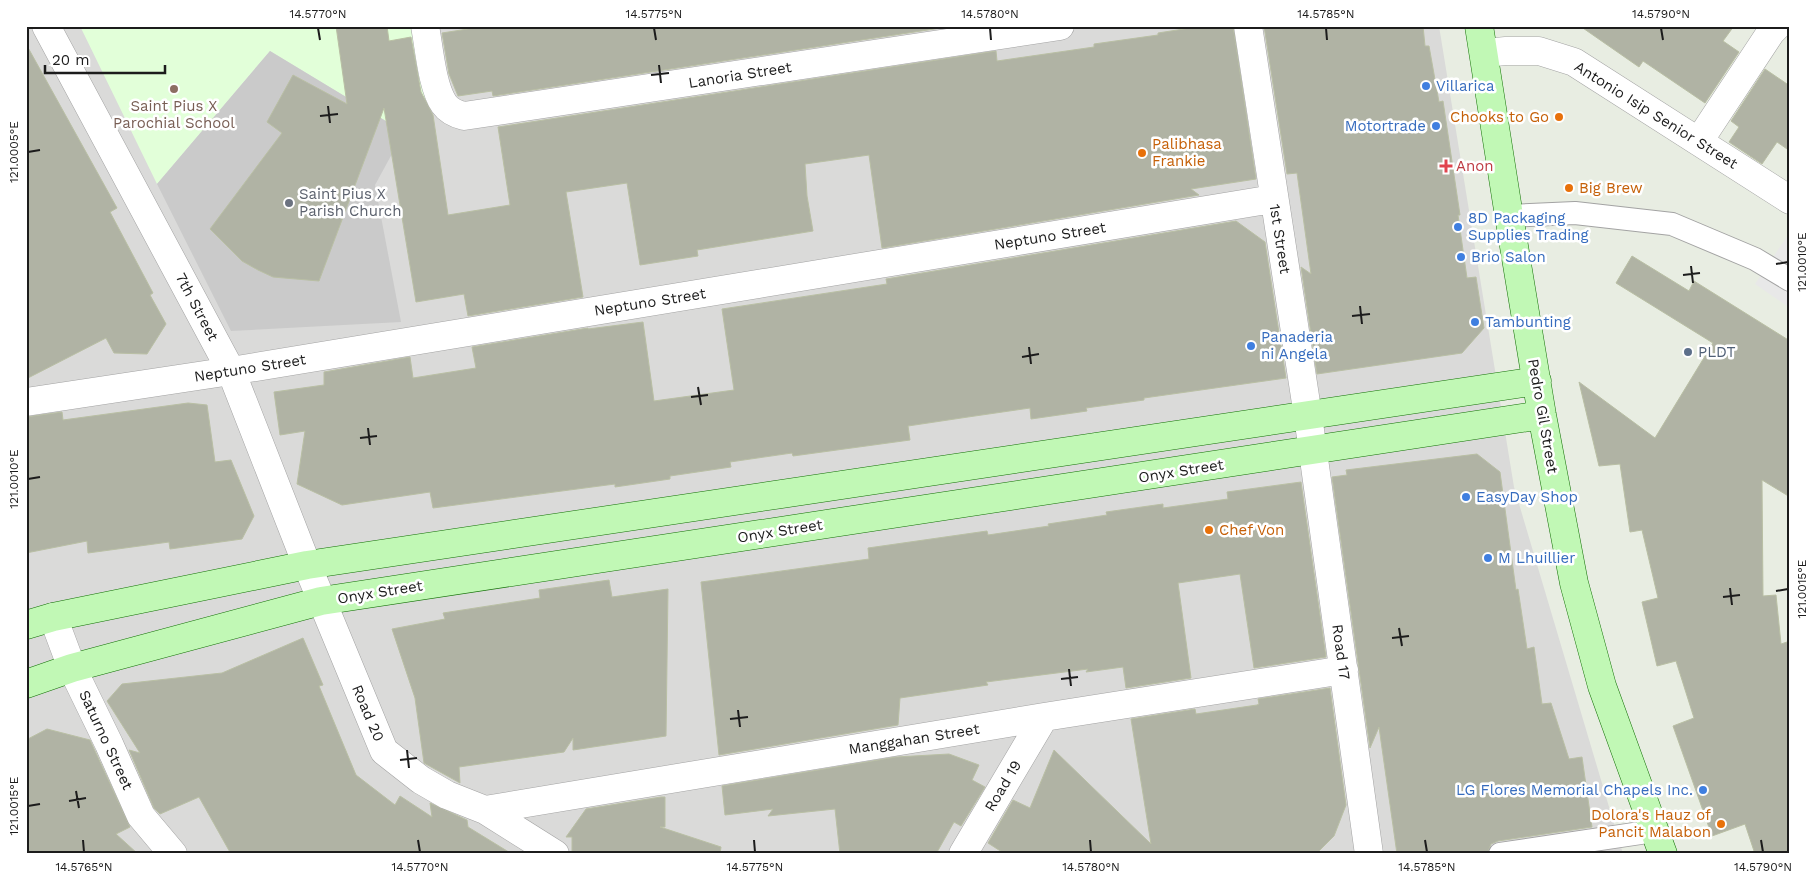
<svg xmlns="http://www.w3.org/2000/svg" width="1816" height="880" font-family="'Work Sans',sans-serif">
  <rect width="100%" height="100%" fill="#e8ede2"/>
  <path fill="#dadad9" d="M 26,26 L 1439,26 L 1514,487 L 1623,854 L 26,854 Z"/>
  <path fill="#e2ffd9" d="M 80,26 L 413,26 L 433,126 L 404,132 L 270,51 L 157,184 Z"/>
  <path fill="#cacaca" d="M 270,51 L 404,132 L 375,185 L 401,322 L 231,331 L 157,184 Z"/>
  <path fill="#e8e8e8" d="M 1790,232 L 1790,308 L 1755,284 Z"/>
  <path fill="#b0b3a4" stroke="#b9bfa4" d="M 336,26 L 387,26 L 389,41 L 411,37 L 421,92 L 433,115 L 448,215 L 510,205 L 498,127 L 996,51 L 997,61 L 1094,47 L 1094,44 L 1158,35 L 1158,33 L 1203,26 L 1233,26 L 1256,179 L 1191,189 L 1199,195 L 882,248 L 869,155 L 805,164 L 807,196 L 813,231 L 697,250 L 698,256 L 640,265 L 627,183 L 566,192 L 583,297 L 468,316 L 464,294 L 416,302 L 384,108 L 319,281 L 273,277 L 258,270 L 242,261 L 210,229 L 282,133 L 267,122 L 293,75 L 347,104 Z
    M 487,26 L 954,26 L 493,96 L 492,91 L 458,96 L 449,74 L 442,33 Z
    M 1264,26 L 1423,26 L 1425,46 L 1429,46 L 1439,102 L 1443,101 L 1460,215 L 1458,215 L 1467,278 L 1476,277 L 1484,328 L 1462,353 L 1317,374 L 1301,267 L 1311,274 L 1297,173 L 1287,174 Z
    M 1580,26 L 1734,26 L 1723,41 L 1739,52 L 1705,103 L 1643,61 L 1639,67 Z
    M 26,44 L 117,208 L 110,212 L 153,293 L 150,295 L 166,324 L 147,354 L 114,353 L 106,338 L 26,379 Z
    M 1765,69 L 1790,86 L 1790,151 L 1777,142 L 1762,164 L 1729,142 L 1739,127 L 1731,121 Z
    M 1236,221 L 1265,242 L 1286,378 L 1144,398 L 1144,400 L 1086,408 L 1087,411 L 1031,419 L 1030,408 L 968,417 L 908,426 L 910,440 L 793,456 L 792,453 L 730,462 L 731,467 L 670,476 L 670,479 L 615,487 L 615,484 L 433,508 L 430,492 L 342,505 L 297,484 L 305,431 L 280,435 L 274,392 L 324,385 L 324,372 L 410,357 L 413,378 L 476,368 L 472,347 L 588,328 L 588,329 L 643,322 L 654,401 L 734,390 L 722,309 L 887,284 L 886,279 Z
    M 1632,256 L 1689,291 L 1694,281 L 1790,341 L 1790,497 L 1762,480 L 1763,596 L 1776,595 L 1781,644 L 1790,641 L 1790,854 L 1755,854 L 1745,824 L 1712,836 L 1673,726 L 1694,718 L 1676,661 L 1657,666 L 1642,602 L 1658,598 L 1642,530 L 1630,532 L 1620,464 L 1599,466 L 1579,382 L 1655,438 L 1713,343 L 1616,283 Z
    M 188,403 L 207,405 L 215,462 L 231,460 L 254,516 L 242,539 L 170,549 L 169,542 L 88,553 L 87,541 L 26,553 L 26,417 L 62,412 L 63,420 Z
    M 1477,454 L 1500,472 L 1516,590 L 1518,589 L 1527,649 L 1534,647 L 1542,704 L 1551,703 L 1569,759 L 1582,757 L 1592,827 L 1498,841 L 1491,844 L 1487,854 L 1397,854 L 1379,727 L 1370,748 L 1332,477 L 1347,475 L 1346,470 Z
    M 1301,482 L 1326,657 L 1254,668 L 1240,574 L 1178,583 L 1191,678 L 1126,688 L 1123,667 L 1086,672 L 1088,669 L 986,682 L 988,685 L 900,698 L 898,725 L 719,755 L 701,582 L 869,559 L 868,548 L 987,531 L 988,535 L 1049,526 L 1048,524 L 1107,515 L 1106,512 L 1163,504 L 1163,508 L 1228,499 L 1227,492 Z
    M 609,580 L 612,597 L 668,589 L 666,736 L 573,750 L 573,738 L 564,752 L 459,767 L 460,783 L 424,763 L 415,698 L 392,629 L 445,619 L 443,613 L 540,598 L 539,590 Z
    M 303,638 L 323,685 L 319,686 L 356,775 L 395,805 L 400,796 L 432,817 L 430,803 L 467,820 L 468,827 L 512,854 L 231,854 L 199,797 L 160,814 L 154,808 L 129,750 L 140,753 L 107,701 L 122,684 L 222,673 Z
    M 1330,688 L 1346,805 L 1334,836 L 1316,854 L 1005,854 L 988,843 L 1013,800 L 1030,808 L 1054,750 L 1151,844 L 1131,719 L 1195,709 L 1196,714 L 1257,705 L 1259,704 L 1258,699 Z
    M 47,729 L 90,740 L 130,827 L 116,834 L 138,854 L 26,854 L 26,740 Z
    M 949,754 L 979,765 L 972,780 L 985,787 L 961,826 L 954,822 L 936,854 L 840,854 L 835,809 L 768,816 L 773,809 L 725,815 L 722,786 L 896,757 Z
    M 661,797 L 665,797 L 665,827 L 660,827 L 721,847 L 720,854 L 572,854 L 572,837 L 566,837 L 586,809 Z"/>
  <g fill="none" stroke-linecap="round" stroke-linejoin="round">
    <defs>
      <path id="lane" d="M 1509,216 L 1575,213 L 1672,224 L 1755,259 L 1790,280
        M 1500,854 L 1654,831"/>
      <path id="street" d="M 46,26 L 231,371 L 307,565 L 384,751 L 421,780 L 447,795 L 485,810 L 555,854
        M 425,26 C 429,47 432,87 444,104 C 449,111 456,114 464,116 L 1060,26
        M 1248,26 L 1308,416 L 1369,854
        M 1484,53 L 1506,51 L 1539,51 L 1574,62 L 1790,200
        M 1699,141 L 1771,32 L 1777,26
        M 26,402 L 231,371 L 1273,199
        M 53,617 L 72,668 L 109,744 L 141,816 L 173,854
        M 485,810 L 1044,717 L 1344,670
        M 963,854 L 1044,717"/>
      <path id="secondary" d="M 1479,26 L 1509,216 L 1542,415 L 1574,583 L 1602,686 L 1663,854
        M 26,625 L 53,617 L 307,565 L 1537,381
        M 26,684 L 72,668 L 321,601 L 1542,415"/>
    </defs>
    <use href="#lane" stroke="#a3a3a3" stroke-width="24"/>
    <use href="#street" stroke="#a3a3a3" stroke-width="29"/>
    <use href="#secondary" stroke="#137006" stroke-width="29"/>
    <use href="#lane" stroke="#fff" stroke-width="22"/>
    <use href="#street" stroke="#fff" stroke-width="28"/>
    <use href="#secondary" stroke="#c1f8b5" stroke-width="28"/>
  </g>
  <path fill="none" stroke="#1c1c1c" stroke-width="2" d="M 318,28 L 320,40M 654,28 L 656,40M 990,28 L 991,40M 1326,28 L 1327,40M 1661,28 L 1663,40M 659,65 L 661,83M 651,75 L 669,73M 328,106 L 330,123M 320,116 L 338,114M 28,152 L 40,150M 1776,264 L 1788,262M 1691,266 L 1693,283M 1683,275 L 1700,273M 1360,306 L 1362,324M 1352,316 L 1370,314M 1029,347 L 1031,364M 1022,357 L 1039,354M 698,387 L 701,405M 691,397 L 708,395M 368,428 L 370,445M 360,438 L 377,436M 28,479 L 40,477M 1730,588 L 1732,605M 1776,591 L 1788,589M 1723,597 L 1740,595M 1399,628 L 1402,646M 1392,638 L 1409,636M 1069,669 L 1071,686M 1061,679 L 1078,677M 738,710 L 740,727M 730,719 L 748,717M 407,750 L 409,768M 400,760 L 417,758M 76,791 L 79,808M 69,801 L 86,798M 28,806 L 40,804M 83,840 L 84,852M 418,840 L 420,852M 754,840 L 755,852M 1090,840 L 1091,852M 1425,840 L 1427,852M 1761,840 L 1763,852"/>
  <g fill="#3f7fe0" stroke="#fff" stroke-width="2">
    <circle cx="1426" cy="86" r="5"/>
    <circle cx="1436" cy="126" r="5"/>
    <circle cx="1458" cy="227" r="5"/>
    <circle cx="1461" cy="257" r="5"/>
    <circle cx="1475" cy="322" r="5"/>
    <circle cx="1251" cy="346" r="5"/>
    <circle cx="1466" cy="497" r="5"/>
    <circle cx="1488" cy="558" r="5"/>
    <circle cx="1703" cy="790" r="5"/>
  </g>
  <circle fill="#8d6e63" stroke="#fff" stroke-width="2" cx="174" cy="89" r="5"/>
  <g fill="#e8710a" stroke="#fff" stroke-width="2">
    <circle cx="1559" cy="117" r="5"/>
    <circle cx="1142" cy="153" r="5"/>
    <circle cx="1569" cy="188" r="5"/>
    <circle cx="1209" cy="530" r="5"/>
    <circle cx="1721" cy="824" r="5"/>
  </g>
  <path fill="#e0444e" stroke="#fff" stroke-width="2" d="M1443.5 158.5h5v5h5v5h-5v5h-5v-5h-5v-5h5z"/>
  <circle fill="#6b7280" stroke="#fff" stroke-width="2" cx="289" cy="203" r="5"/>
  <circle fill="#5c6f8a" stroke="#fff" stroke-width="2" cx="1688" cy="352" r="5"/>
  <g text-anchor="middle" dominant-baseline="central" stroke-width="5" stroke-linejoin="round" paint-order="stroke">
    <g font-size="15" fill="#1c1c1c" stroke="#fff">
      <text transform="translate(740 75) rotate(-9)">Lanoria Street</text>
      <text transform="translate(1656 115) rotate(32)">Antonio Isip Senior Street</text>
      <text transform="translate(1050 236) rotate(-9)">Neptuno Street</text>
      <text transform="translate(1280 239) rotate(81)">1st Street</text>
      <text transform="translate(650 302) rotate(-9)">Neptuno Street</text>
      <text transform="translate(197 307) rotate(62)">7th Street</text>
      <text transform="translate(250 368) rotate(-9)">Neptuno Street</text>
      <text transform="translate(1543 416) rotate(80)">Pedro Gil Street</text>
      <text transform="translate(1181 471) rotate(-9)">Onyx Street</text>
      <text transform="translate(780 531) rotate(-9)">Onyx Street</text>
      <text transform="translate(380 592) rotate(-9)">Onyx Street</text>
      <text transform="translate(1341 652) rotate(82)">Road 17</text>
      <text transform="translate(368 713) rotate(67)">Road 20</text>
      <text transform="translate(914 739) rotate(-9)">Manggahan Street</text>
      <text transform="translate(106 740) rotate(65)">Saturno Street</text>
      <text transform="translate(1003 786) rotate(-59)">Road 19</text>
    </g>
    <g font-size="15" fill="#366cbe" stroke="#fff" text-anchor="start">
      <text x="1436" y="86">Villarica</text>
      <text x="1426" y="126" text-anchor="end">Motortrade</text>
      <text x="1468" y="218">8D Packaging<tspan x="1468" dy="17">Supplies Trading</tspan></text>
      <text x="1471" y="257">Brio Salon</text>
      <text x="1485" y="322">Tambunting</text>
      <text x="1261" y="337">Panaderia<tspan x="1261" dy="17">ni Angela</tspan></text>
      <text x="1476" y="497">EasyDay Shop</text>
      <text x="1498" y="558">M Lhuillier</text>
      <text x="1693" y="790" text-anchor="end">LG Flores Memorial Chapels Inc.</text>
    </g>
    <g font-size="15" fill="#785e54" stroke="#fff">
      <text x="174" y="106">Saint Pius X<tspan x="174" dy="17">Parochial School</tspan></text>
    </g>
    <g font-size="15" fill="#c56008" stroke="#fff" text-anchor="start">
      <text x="1549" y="117" text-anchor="end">Chooks to Go</text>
      <text x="1152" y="144">Palibhasa<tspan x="1152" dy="17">Frankie</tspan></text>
      <text x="1579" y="188">Big Brew</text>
      <text x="1219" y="530">Chef Von</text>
      <text x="1711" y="815" text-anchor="end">Dolora's Hauz of<tspan x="1711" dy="17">Pancit Malabon</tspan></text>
    </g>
    <g font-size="15" fill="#be3a42" stroke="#fff" text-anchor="start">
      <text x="1456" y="166">Anon</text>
    </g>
    <g font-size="15" fill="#5b616d" stroke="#fff" text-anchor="start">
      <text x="299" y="194">Saint Pius X<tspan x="299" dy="17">Parish Church</tspan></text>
    </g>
    <g font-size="15" fill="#4e5e75" stroke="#fff" text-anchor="start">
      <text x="1698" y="352">PLDT</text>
    </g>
  </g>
  <rect width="1816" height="880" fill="none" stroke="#ffffff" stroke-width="55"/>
  <path d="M45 65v8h120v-8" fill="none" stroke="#1c1c1c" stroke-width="2.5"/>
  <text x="52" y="65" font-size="15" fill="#1c1c1c" stroke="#ffffff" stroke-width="4" paint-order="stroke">20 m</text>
  <rect x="28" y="28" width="1760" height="824" fill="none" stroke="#1c1c1c" stroke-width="2"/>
  <g font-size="12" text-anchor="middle" fill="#1c1c1c">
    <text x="318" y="18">14.5770°N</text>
    <text x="654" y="18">14.5775°N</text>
    <text x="990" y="18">14.5780°N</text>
    <text x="1326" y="18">14.5785°N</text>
    <text x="1661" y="18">14.5790°N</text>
    <text transform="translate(14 152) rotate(-90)" y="4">121.0005°E</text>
    <text transform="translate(1802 262) rotate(-90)" y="4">121.0010°E</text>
    <text transform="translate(14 479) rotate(-90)" y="4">121.0010°E</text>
    <text transform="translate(1802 589) rotate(-90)" y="4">121.0015°E</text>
    <text transform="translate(14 806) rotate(-90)" y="4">121.0015°E</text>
    <text x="84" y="871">14.5765°N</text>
    <text x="420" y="871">14.5770°N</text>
    <text x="755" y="871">14.5775°N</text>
    <text x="1091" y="871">14.5780°N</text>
    <text x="1427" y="871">14.5785°N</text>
    <text x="1763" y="871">14.5790°N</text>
  </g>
</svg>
